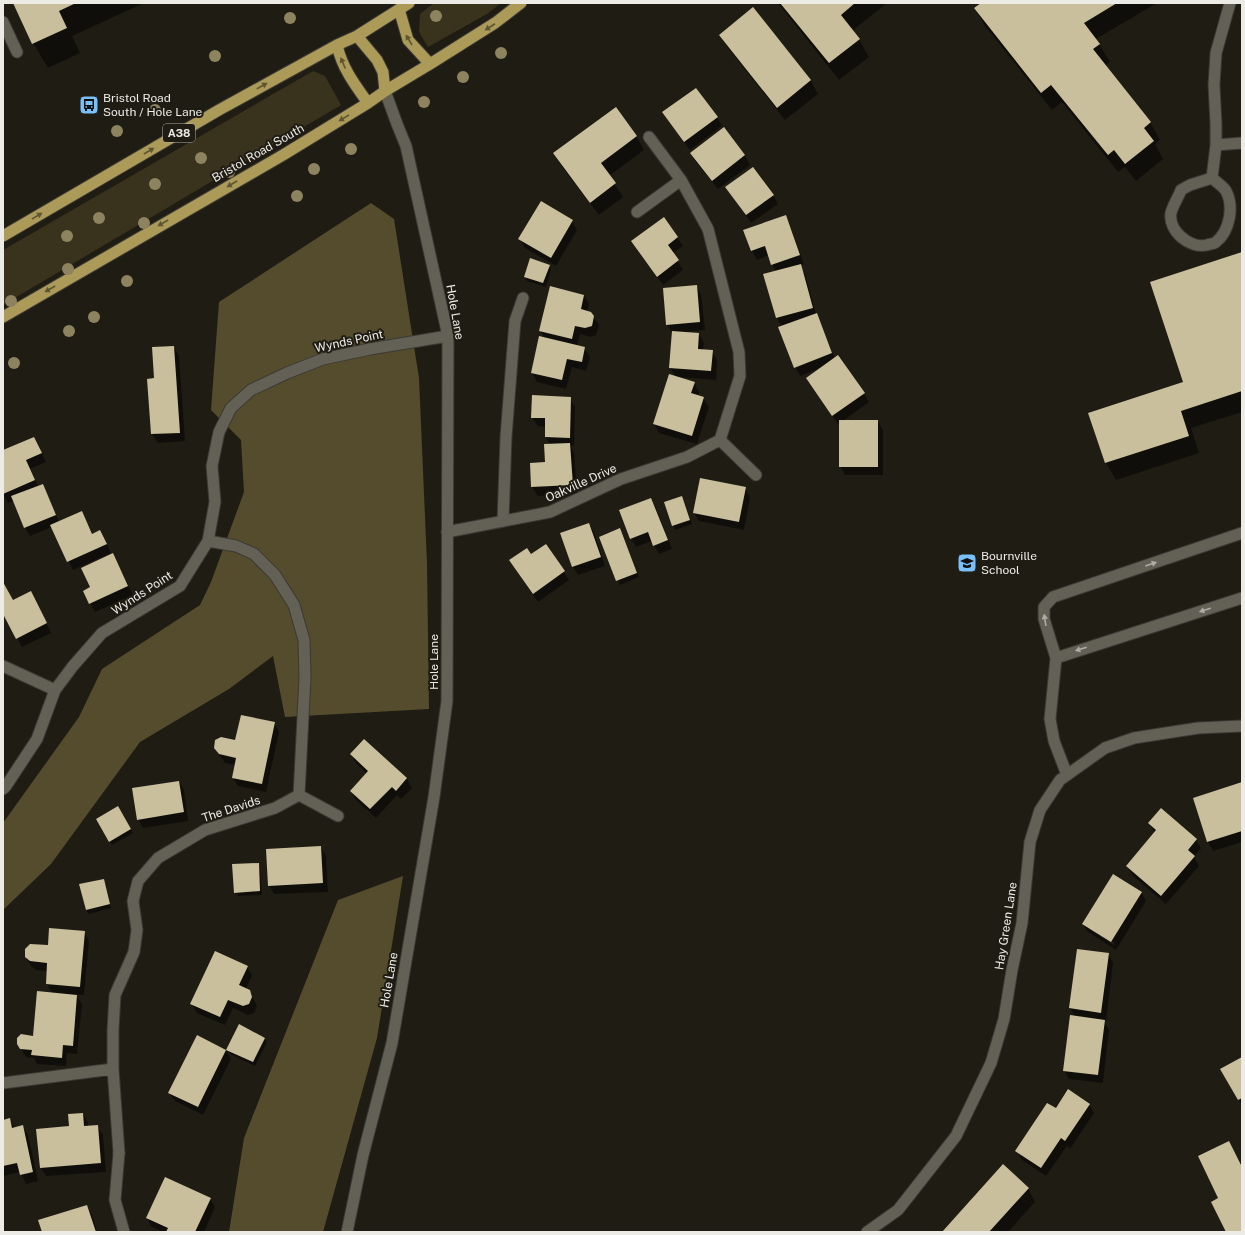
<svg xmlns="http://www.w3.org/2000/svg" width="1245" height="1235" font-family="'Public Sans',sans-serif">
  <rect width="100%" height="100%" fill="#1f1c14"/>
  <path fill="#39321c" d="M 434,3 L 501,3 L 487,14 L 428,47 L 419,32 L 420,14 Z
    M 313,71 L 325,76 L 341,105 L 3,305 L 3,250 Z"/>
  <path fill="#554c2d" d="M 371,203 L 394,219 L 419,378 L 427,563 L 429,709 L 285,717 L 273,656 L 229,689 L 140,742 L 51,864 L 3,910 L 3,823 L 79,717 L 102,669 L 200,605 L 211,582 L 244,492 L 241,440 L 211,410 L 219,302 Z
    M 403,876 L 377,1038 L 323,1232 L 229,1232 L 244,1138 L 338,900 Z"/>
  <path fill="#0007" fill-rule="evenodd" d="M 14,3 L 144,3 L 72,36 L 80,53 L 48,68 L 33,43 Z
    M 778,3 L 887,3 L 852,31 L 859,39 L 869,57 L 839,80 Z
    M 982,3 L 1157,3 L 1096,39 L 1110,62 L 1105,66 L 1150,122 L 1160,140 L 1155,144 L 1163,159 L 1136,181 L 1125,167 L 1118,172 L 1062,102 L 1052,110 L 985,26 L 975,9 Z
    M 753,9 L 811,81 L 818,94 L 785,120 L 728,48 L 720,35 Z
    M 664,113 L 717,117 L 722,126 L 690,150 Z
    M 723,128 L 745,156 L 750,165 L 718,189 L 696,162 L 691,153 Z
    M 636,136 L 644,150 L 609,176 L 623,197 L 599,215 L 562,167 L 555,154 Z
    M 727,188 L 773,195 L 778,204 L 751,223 Z
    M 785,216 L 790,225 L 804,264 L 800,266 L 805,274 L 816,314 L 821,323 L 835,359 L 864,394 L 869,402 L 843,421 L 878,421 L 883,430 L 883,475 L 845,475 L 840,466 L 840,423 L 838,424 L 807,379 L 821,368 L 800,376 L 795,367 L 782,327 L 777,318 L 764,275 L 776,272 L 769,255 L 757,260 L 752,251 L 744,231 Z
    M 664,218 L 683,246 L 673,253 L 683,270 L 663,285 L 637,250 Z
    M 572,221 L 577,230 L 556,266 L 525,248 L 520,239 Z
    M 1242,253 L 1242,412 L 1191,428 L 1199,453 L 1116,480 L 1106,463 L 1090,414 L 1184,383 Z
    M 549,266 L 551,270 L 546,287 L 527,281 L 525,276 Z
    M 696,286 L 701,294 L 705,330 L 686,332 L 686,333 L 699,334 L 704,343 L 703,350 L 712,351 L 717,360 L 716,380 L 678,377 L 694,383 L 699,392 L 698,396 L 703,398 L 709,407 L 697,444 L 659,433 L 654,424 L 676,377 L 670,368 L 673,334 L 667,324 Z
    M 584,295 L 589,304 L 587,312 L 593,316 L 599,325 L 596,335 L 591,337 L 580,334 L 577,346 L 584,348 L 590,357 L 586,371 L 572,367 L 566,389 L 537,382 L 532,373 L 545,339 L 540,330 Z
    M 174,347 L 179,356 L 185,441 L 158,443 L 152,434 L 149,380 L 156,379 Z
    M 570,398 L 575,407 L 574,446 L 571,446 L 574,453 L 577,493 L 538,496 L 532,487 L 531,464 L 546,463 L 550,445 L 546,437 L 546,427 L 538,426 L 532,417 Z
    M 34,438 L 46,462 L 30,469 L 38,486 L 42,485 L 47,494 L 59,522 L 81,512 L 93,534 L 105,540 L 111,553 L 73,570 L 52,527 L 30,536 L 25,528 L 14,501 L 8,503 L 3,494 L 3,451 Z
    M 745,488 L 750,497 L 744,530 L 699,521 L 694,513 Z
    M 651,499 L 656,508 L 672,549 L 659,554 L 652,541 L 636,547 L 631,538 Z
    M 684,501 L 692,524 L 675,530 L 665,503 Z
    M 589,524 L 594,532 L 605,566 L 578,575 L 573,567 L 562,533 Z
    M 622,534 L 639,577 L 620,585 L 600,537 Z
    M 546,545 L 569,580 L 538,602 L 516,569 L 531,555 Z
    M 113,555 L 133,595 L 95,612 L 90,603 L 92,588 Z
    M 3,585 L 13,601 L 36,601 L 51,633 L 22,647 L 3,612 Z
    M 274,723 L 279,732 L 266,792 L 238,786 L 233,778 L 236,765 L 225,763 L 215,748 L 236,741 Z
    M 364,740 L 407,779 L 412,788 L 401,799 L 397,795 L 376,818 L 356,800 L 351,791 L 367,774 L 356,763 L 351,754 Z
    M 179,782 L 184,790 L 188,821 L 143,828 L 138,819 Z
    M 1242,783 L 1242,842 L 1213,851 L 1208,842 L 1194,798 Z
    M 117,808 L 133,833 L 112,845 L 97,820 Z
    M 1149,823 L 1196,840 L 1201,848 L 1194,857 L 1199,866 L 1166,904 L 1132,875 L 1127,866 L 1155,833 Z
    M 321,847 L 326,856 L 328,892 L 274,894 L 269,885 Z
    M 258,864 L 260,868 L 262,895 L 238,896 L 235,892 Z
    M 104,881 L 106,885 L 111,908 L 89,914 L 86,910 Z
    M 1141,892 L 1146,901 L 1116,950 L 1088,932 L 1083,924 ZM 1089,927 L 1115,943 L 1114,945 L 1089,929 Z
    M 84,932 L 89,941 L 84,995 L 76,995 L 82,1004 L 77,1054 L 67,1053 L 66,1066 L 37,1064 L 34,1058 L 26,1057 L 18,1044 L 34,1037 L 52,993 L 47,984 L 48,971 L 36,970 L 31,966 L 26,957 Z
    M 1077,950 L 1108,954 L 1113,963 L 1106,1021 L 1104,1021 L 1109,1030 L 1103,1083 L 1069,1079 L 1064,1070 L 1075,1017 L 1070,1008 Z
    M 247,967 L 252,975 L 246,989 L 249,990 L 257,1006 L 254,1013 L 248,1015 L 233,1008 L 225,1025 L 197,1013 L 192,1004 Z
    M 264,1038 L 267,1042 L 255,1066 L 230,1054 L 227,1049 Z
    M 226,1050 L 231,1059 L 203,1115 L 175,1101 L 169,1093 Z
    M 1242,1058 L 1242,1105 L 1222,1069 Z
    M 1089,1104 L 1094,1113 L 1070,1149 L 1067,1146 L 1046,1176 L 1022,1160 L 1017,1151 L 1056,1110 Z
    M 83,1114 L 88,1123 L 88,1127 L 97,1126 L 103,1135 L 106,1172 L 46,1176 L 41,1168 L 71,1127 Z
    M 9,1119 L 15,1128 L 23,1127 L 28,1135 L 38,1181 L 26,1184 L 20,1172 L 3,1176 L 3,1121 Z
    M 1028,1188 L 1035,1202 L 1008,1232 L 943,1232 Z
    M 210,1199 L 215,1207 L 204,1232 L 163,1232 L 152,1227 L 147,1218 Z
    M 87,1206 L 92,1215 L 97,1232 L 43,1232 Z"/>
  <path fill="#c9bf9d" d="M 13,3 L 76,3 L 59,11 L 67,28 L 32,44 Z
    M 780,3 L 855,3 L 841,15 L 860,39 L 829,63 Z
    M 981,3 L 1117,3 L 1084,23 L 1100,44 L 1093,49 L 1151,122 L 1144,128 L 1154,141 L 1125,164 L 1114,150 L 1108,155 L 1051,85 L 1041,93 L 974,8 Z
    M 753,7 L 811,80 L 777,108 L 719,35 Z
    M 696,88 L 718,117 L 684,142 L 662,112 Z
    M 616,107 L 637,136 L 601,163 L 616,183 L 590,203 L 553,153 Z
    M 724,127 L 745,155 L 712,181 L 690,153 Z
    M 753,167 L 774,195 L 746,215 L 725,187 Z
    M 541,201 L 573,220 L 551,258 L 518,239 Z
    M 786,215 L 800,255 L 771,265 L 765,246 L 751,251 L 743,230 Z
    M 664,217 L 678,237 L 668,245 L 679,260 L 657,277 L 631,241 Z
    M 1242,252 L 1242,391 L 1181,411 L 1189,436 L 1105,463 L 1088,413 L 1183,382 L 1150,282 Z
    M 530,258 L 550,265 L 543,283 L 524,277 Z
    M 801,264 L 813,308 L 776,318 L 763,274 Z
    M 697,285 L 700,322 L 666,325 L 663,288 Z
    M 550,286 L 584,295 L 581,309 L 591,312 L 594,316 L 592,326 L 585,328 L 575,326 L 572,339 L 539,331 Z
    M 817,313 L 832,353 L 794,368 L 778,327 Z
    M 672,331 L 699,333 L 698,349 L 713,350 L 711,371 L 669,368 Z
    M 539,336 L 585,347 L 582,362 L 567,359 L 562,380 L 531,373 Z
    M 174,346 L 180,433 L 151,434 L 147,379 L 154,378 L 152,347 Z
    M 838,355 L 865,393 L 832,416 L 806,378 Z
    M 669,374 L 695,382 L 691,393 L 704,397 L 692,436 L 653,424 Z
    M 532,395 L 571,397 L 570,438 L 545,437 L 545,418 L 531,418 Z
    M 839,420 L 878,420 L 878,467 L 839,467 Z
    M 34,437 L 42,453 L 26,460 L 35,480 L 3,494 L 3,450 Z
    M 570,443 L 573,485 L 531,487 L 530,463 L 545,462 L 544,444 Z
    M 700,478 L 746,487 L 739,522 L 693,513 Z
    M 43,484 L 56,515 L 24,528 L 11,496 Z
    M 682,496 L 690,520 L 672,526 L 664,502 Z
    M 651,498 L 668,540 L 653,546 L 648,532 L 630,539 L 619,510 Z
    M 82,511 L 92,534 L 100,530 L 107,544 L 67,562 L 50,525 Z
    M 589,523 L 601,557 L 572,567 L 560,533 Z
    M 620,528 L 637,573 L 616,581 L 599,537 Z
    M 546,544 L 565,571 L 533,594 L 509,560 L 527,548 L 531,554 Z
    M 113,553 L 128,586 L 89,604 L 83,591 L 90,587 L 81,568 Z
    M 3,582 L 13,600 L 31,591 L 47,623 L 16,639 L 3,614 Z
    M 241,715 L 275,722 L 262,784 L 232,778 L 236,758 L 219,754 L 214,748 L 215,740 L 221,737 L 235,740 Z
    M 364,739 L 407,778 L 396,791 L 392,787 L 370,809 L 350,791 L 368,771 L 350,754 Z
    M 179,781 L 184,812 L 137,820 L 132,788 Z
    M 1242,782 L 1242,831 L 1207,842 L 1193,798 Z
    M 118,806 L 131,829 L 109,842 L 96,819 Z
    M 1161,808 L 1197,839 L 1188,850 L 1195,856 L 1161,896 L 1126,866 L 1156,830 L 1148,823 Z
    M 321,846 L 323,883 L 268,886 L 266,849 Z
    M 259,863 L 260,891 L 234,893 L 232,864 Z
    M 1113,874 L 1142,892 L 1111,942 L 1082,924 Z
    M 104,879 L 110,904 L 86,910 L 79,884 Z
    M 49,928 L 85,931 L 80,987 L 46,984 L 47,963 L 30,961 L 25,957 L 25,949 L 30,944 L 48,945 Z
    M 1077,949 L 1109,953 L 1101,1013 L 1069,1008 Z
    M 215,951 L 248,966 L 239,985 L 250,990 L 252,997 L 249,1004 L 243,1006 L 228,1000 L 220,1017 L 190,1004 Z
    M 37,991 L 77,995 L 73,1046 L 63,1045 L 62,1058 L 31,1055 L 32,1050 L 20,1049 L 17,1044 L 17,1038 L 21,1034 L 33,1036 Z
    M 1070,1015 L 1105,1020 L 1098,1075 L 1063,1071 Z
    M 239,1024 L 265,1038 L 253,1062 L 226,1050 L 198,1107 L 168,1093 L 197,1035 L 226,1050 Z
    M 1242,1057 L 1242,1098 L 1238,1100 L 1220,1069 Z
    M 1068,1089 L 1090,1104 L 1065,1141 L 1061,1138 L 1041,1168 L 1015,1151 L 1047,1103 L 1056,1108 Z
    M 83,1113 L 84,1126 L 98,1125 L 101,1163 L 40,1168 L 36,1129 L 69,1126 L 68,1114 Z
    M 10,1118 L 12,1128 L 23,1125 L 33,1172 L 20,1175 L 17,1163 L 3,1166 L 3,1120 Z
    M 1229,1141 L 1242,1167 L 1242,1232 L 1226,1232 L 1211,1202 L 1218,1198 L 1198,1156 Z
    M 1003,1164 L 1029,1188 L 989,1232 L 942,1232 Z
    M 165,1177 L 211,1198 L 195,1232 L 166,1232 L 168,1228 L 146,1218 Z
    M 87,1205 L 96,1232 L 42,1232 L 38,1220 Z"/>
  <g fill="none" stroke-linecap="round" stroke-linejoin="round">
    <defs>
      <path id="service" d="M 1216,145 L 1242,143
        M 1212,178 C 1216,182 1223,186 1226,191 C 1234,206 1230,231 1216,242 C 1214,244 1210,244 1207,245 C 1190,249 1168,231 1171,213 C 1172,207 1179,196 1181,190 L 1190,185 Z
        M 1212,178 L 1216,145 L 1216,124 L 1214,85 L 1216,53 L 1230,3
        M 503,521 L 506,437 L 515,321 L 523,298
        M 1056,658 L 1242,598
        M 1067,775 L 1054,741 L 1050,719 L 1056,658 L 1044,619 L 1044,607 L 1053,597 L 1242,533
        M 119,1153 L 115,1200 L 124,1232"/>
      <path id="minor" d="M 3,22 L 17,52
        M 637,212 L 681,180
        M 720,440 L 756,475
        M 447,532 L 550,512 L 621,479 L 687,457 L 720,440 L 740,376 L 739,352 L 708,229 L 681,180 L 649,137
        M 3,666 L 55,690
        M 3,789 L 6,786 L 37,739 L 55,690 L 73,666 L 102,633 L 180,586 L 208,541 L 215,502 L 212,466 L 219,432 L 231,408 L 251,390 L 287,373 L 323,359 L 370,349 L 448,336
        M 299,795 L 338,816
        M 113,1069 L 119,1153
        M 3,1083 L 113,1069 L 113,1030 L 115,995 L 134,952 L 137,930 L 133,901 L 138,881 L 158,858 L 205,830 L 275,808 L 299,795 L 305,678 L 304,640 L 294,605 L 275,575 L 254,554 L 236,546 L 208,541
        M 347,1232 L 363,1155 L 392,1043 L 434,797 L 447,701 L 448,336 L 406,146 L 397,124 L 385,91
        M 867,1232 L 898,1210 L 956,1136 L 991,1063 L 1004,1019 L 1012,970 L 1022,923 L 1030,842 L 1040,810 L 1060,780 L 1105,748 L 1134,738 L 1198,728 L 1242,726"/>
      <path id="trunk" d="M 399,9 L 408,40 L 430,64
        M 357,36 L 377,60 L 383,72 L 385,91
        M 337,45 C 342,68 355,85 368,103
        M 3,236 L 219,110 L 337,45 L 357,36 L 409,3
        M 3,317 L 283,155 L 368,103 L 385,91 L 430,64 L 495,23 L 521,3"/>
    </defs>
    <use href="#service" stroke="#3b3934" stroke-width="13"/>
    <use href="#minor" stroke="#3b3934" stroke-width="13"/>
    <use href="#trunk" stroke="#3b3934" stroke-width="13"/>
    <use href="#service" stroke="#636056" stroke-width="11"/>
    <use href="#minor" stroke="#636056" stroke-width="11"/>
    <use href="#trunk" stroke="#ac9a58" stroke-width="11"/>
  </g>
  <g fill="#8e835f">
    <circle cx="436" cy="16" r="6"/>
    <circle cx="290" cy="18" r="6"/>
    <circle cx="501" cy="53" r="6"/>
    <circle cx="215" cy="56" r="6"/>
    <circle cx="463" cy="77" r="6"/>
    <circle cx="424" cy="102" r="6"/>
    <circle cx="155" cy="110" r="6"/>
    <circle cx="117" cy="131" r="6"/>
    <circle cx="351" cy="149" r="6"/>
    <circle cx="201" cy="158" r="6"/>
    <circle cx="314" cy="169" r="6"/>
    <circle cx="229" cy="172" r="6"/>
    <circle cx="155" cy="184" r="6"/>
    <circle cx="297" cy="196" r="6"/>
    <circle cx="99" cy="218" r="6"/>
    <circle cx="144" cy="223" r="6"/>
    <circle cx="67" cy="236" r="6"/>
    <circle cx="68" cy="269" r="6"/>
    <circle cx="127" cy="281" r="6"/>
    <circle cx="11" cy="301" r="6"/>
    <circle cx="94" cy="317" r="6"/>
    <circle cx="69" cy="331" r="6"/>
    <circle cx="14" cy="363" r="6"/>
  </g>
  <defs><path id="oneway-solid" d="M-6-.8H1V-3.2L6.5 0L1 3.2V.8H-6Z"/></defs>
  <g fill="#5e5533">
    <use href="#oneway-solid" transform="translate(490 27) rotate(147)"/>
    <use href="#oneway-solid" transform="translate(409 40) rotate(-121)"/>
    <use href="#oneway-solid" transform="translate(343 63) rotate(-113)"/>
    <use href="#oneway-solid" transform="translate(262 86) rotate(-29)"/>
    <use href="#oneway-solid" transform="translate(344 118) rotate(149)"/>
    <use href="#oneway-solid" transform="translate(149 151) rotate(-30)"/>
    <use href="#oneway-solid" transform="translate(232 184) rotate(150)"/>
    <use href="#oneway-solid" transform="translate(37 216) rotate(-31)"/>
    <use href="#oneway-solid" transform="translate(163 223) rotate(150)"/>
    <use href="#oneway-solid" transform="translate(50 289) rotate(150)"/>
  </g>
  <g fill="#aeaca5">
    <use href="#oneway-solid" transform="translate(1151 564) rotate(-19)"/>
    <use href="#oneway-solid" transform="translate(1205 610) rotate(162)"/>
    <use href="#oneway-solid" transform="translate(1045 620) rotate(-99)"/>
    <use href="#oneway-solid" transform="translate(1081 649) rotate(162)"/>
  </g>
  <defs>
    <symbol id="bus-square" viewBox="-11 -11 22 22"><rect x="-9" y="-9" width="18" height="18" rx="4" fill="#79bff8" stroke="#1f1c14"/><path d="M-5-6H5V4H4V6H2V4H-2V6H-4V4H-5ZM-3.5-4V0h7V-4ZM-3.5 1.2v1.5H-2V1.2ZM2 1.2v1.5H3.5V1.2Z" fill="#111"/></symbol>
    <symbol id="school-square" viewBox="-11 -11 22 22"><rect x="-9" y="-9" width="18" height="18" rx="4" fill="#79bff8" stroke="#1f1c14"/><path d="M0-5L7-2L0 1L-7-2ZM-4 1L0 2.5L4 1V4Q0 6-4 4Z" fill="#111"/></symbol>
  </defs>
  <g fill-rule="evenodd">
    <use href="#bus-square" x="78" y="94" width="22" height="22"/>
    <use href="#school-square" x="956" y="552" width="22" height="22"/>
  </g>
  <g text-anchor="middle" dominant-baseline="central" stroke-width="4" stroke-linejoin="round" paint-order="stroke">
    <rect fill="#1f1c14" stroke="#aeada6" stroke-width="1" x="163" y="124" width="32" height="18" rx="3"/>
    <g font-size="11" font-weight="bold" fill="#ecebe5">
      <text x="179" y="133">A38</text>
    </g>
    <g font-size="12" fill="#ecebe5" stroke="#1f1c14" text-anchor="start">
      <text x="103" y="98">Bristol Road<tspan x="103" dy="14">South / Hole Lane</tspan></text>
      <text x="981" y="556">Bournville<tspan x="981" dy="14">School</tspan></text>
    </g>
    <g font-size="12" fill="#ecebe5" stroke="#1f1c14">
      <text transform="translate(258 153) rotate(-30)">Bristol Road South</text>
      <text transform="translate(455 312) rotate(80)">Hole Lane</text>
      <text transform="translate(349 341) rotate(-12)">Wynds Point</text>
      <text transform="translate(581 483) rotate(-24)">Oakville Drive</text>
      <text transform="translate(142 593) rotate(-33)">Wynds Point</text>
      <text transform="translate(434 662) rotate(-90)">Hole Lane</text>
      <text transform="translate(231 809) rotate(-18)">The Davids</text>
      <text transform="translate(1006 926) rotate(-81)">Hay Green Lane</text>
      <text transform="translate(389 980) rotate(-80)">Hole Lane</text>
    </g>
  </g>
  <rect width="1245" height="1235" fill="none" stroke="#ecebe5" stroke-width="8"/>
</svg>
